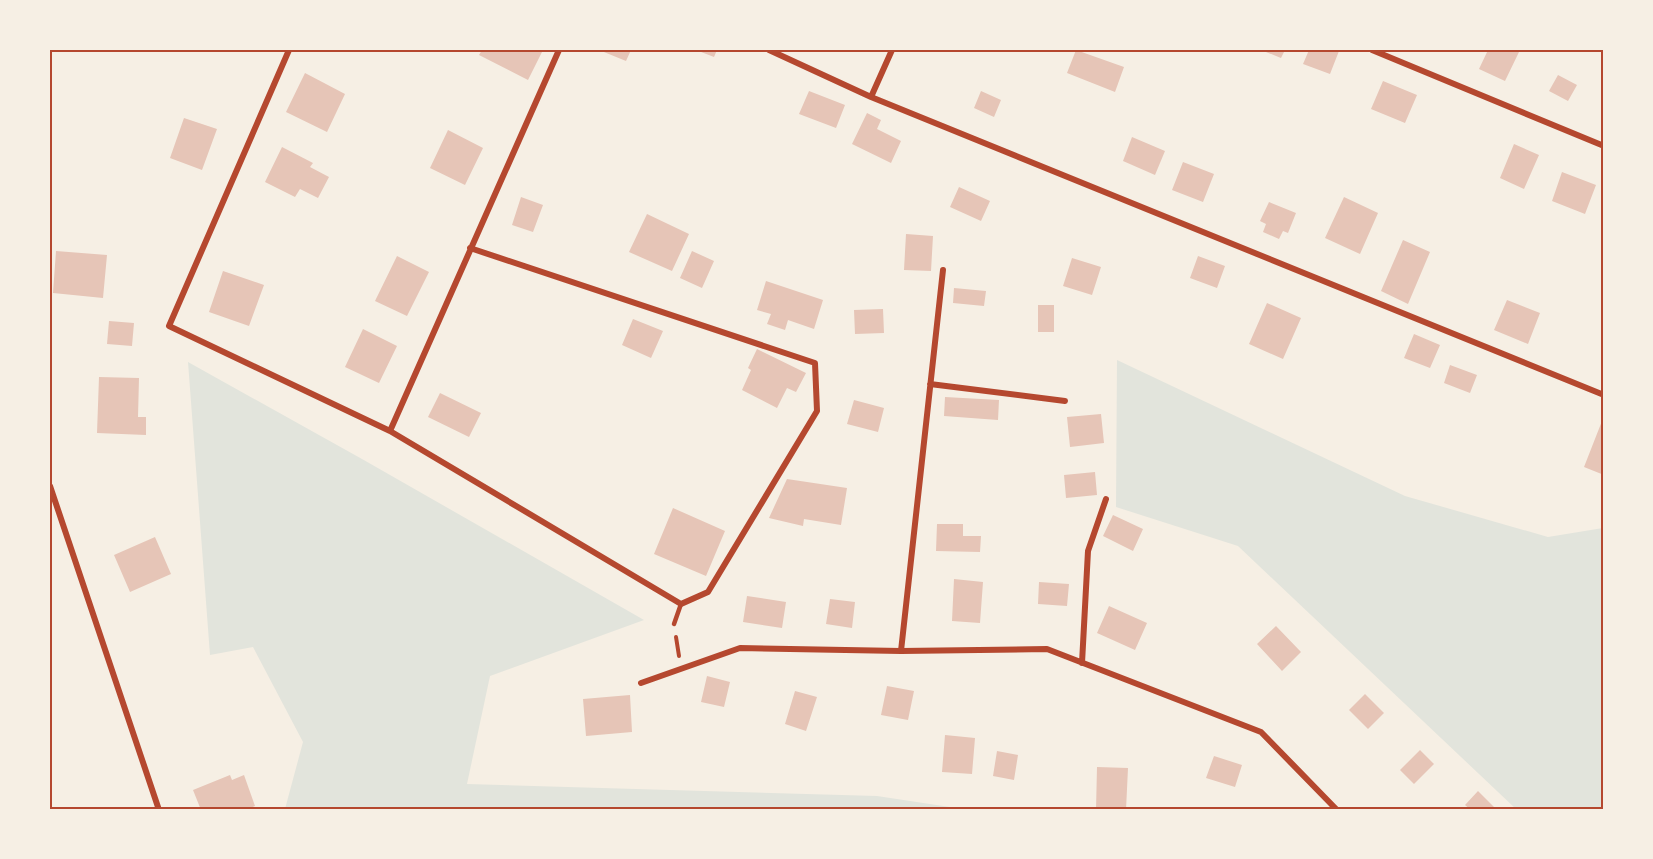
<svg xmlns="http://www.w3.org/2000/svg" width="1653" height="859" font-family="'IBM Plex Sans',sans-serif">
  <rect width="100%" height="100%" fill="#f6efe4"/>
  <path fill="#e2e4dc" d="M 1117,360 L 1405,496 L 1548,537 L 1603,528 L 1603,809 L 1516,809 L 1238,546 L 1116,507 Z
    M 188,362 L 362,459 L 644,620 L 490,676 L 467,784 L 877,796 L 963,809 L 285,809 L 303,742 L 253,647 L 210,655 Z"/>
  <path fill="#e6c5b7" d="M 482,50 L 543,50 L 528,80 L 479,55 Z
    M 599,50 L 631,50 L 626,61 Z
    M 696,50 L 717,50 L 714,57 Z
    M 1076,50 L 1124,67 L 1115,92 L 1067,73 Z
    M 1261,50 L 1285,50 L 1281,58 Z
    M 1309,50 L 1335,50 L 1339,51 L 1330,74 L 1303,64 Z
    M 1488,50 L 1513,50 L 1519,52 L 1505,81 L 1479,69 Z
    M 305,73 L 345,94 L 327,132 L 286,112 Z
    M 1558,75 L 1577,85 L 1568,101 L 1549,91 Z
    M 1383,81 L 1417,95 L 1405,123 L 1371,109 Z
    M 809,91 L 845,105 L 836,128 L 799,114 Z
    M 981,91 L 1001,100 L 994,117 L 974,108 Z
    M 867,113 L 881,120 L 877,129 L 901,141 L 891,163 L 852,144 Z
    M 184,118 L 217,129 L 202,170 L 170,158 Z
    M 448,130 L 483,148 L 465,185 L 430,168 Z
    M 1132,137 L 1165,151 L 1155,175 L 1123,161 Z
    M 1514,144 L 1539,155 L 1524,189 L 1500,178 Z
    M 282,147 L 313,163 L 310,167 L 329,177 L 318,198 L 300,189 L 295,197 L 265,182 Z
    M 1183,162 L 1214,174 L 1203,202 L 1172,190 Z
    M 1562,172 L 1596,185 L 1585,214 L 1552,201 Z
    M 959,187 L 990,201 L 981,221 L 950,207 Z
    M 521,197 L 543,205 L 533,232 L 512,225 Z
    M 1344,197 L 1378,213 L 1360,254 L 1325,238 Z
    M 1269,202 L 1296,213 L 1288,233 L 1283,231 L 1279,239 L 1263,232 L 1266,224 L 1260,221 Z
    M 647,214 L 689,234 L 672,271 L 629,252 Z
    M 906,234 L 933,236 L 931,271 L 904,270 Z
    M 1403,240 L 1430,252 L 1408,304 L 1381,291 Z
    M 56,251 L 107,255 L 103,298 L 53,293 Z
    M 692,251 L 714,261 L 702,288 L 680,278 Z
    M 397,256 L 429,272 L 407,316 L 375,301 Z
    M 1198,256 L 1225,266 L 1217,288 L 1190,278 Z
    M 1072,258 L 1101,267 L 1092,295 L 1063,286 Z
    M 223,271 L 264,285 L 249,326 L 209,312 Z
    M 766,281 L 823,300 L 814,329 L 788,320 L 785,330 L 767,324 L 771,314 L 757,310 Z
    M 954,288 L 986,291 L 984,306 L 953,303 Z
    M 1507,300 L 1540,313 L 1528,344 L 1494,330 Z
    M 1267,303 L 1301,318 L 1283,359 L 1249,344 Z
    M 1038,305 L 1054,305 L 1054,332 L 1038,332 Z
    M 883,309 L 884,333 L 855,334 L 854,310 Z
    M 633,319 L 663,331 L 651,358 L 622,345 Z
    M 109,321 L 134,323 L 132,346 L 107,344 Z
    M 363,329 L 397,346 L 379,383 L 345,367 Z
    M 1414,334 L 1440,345 L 1430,368 L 1404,358 Z
    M 757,349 L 806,373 L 796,392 L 787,388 L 777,408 L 742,390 L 751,370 L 748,368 Z
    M 1450,365 L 1477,375 L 1470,393 L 1444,383 Z
    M 99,377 L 139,378 L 138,417 L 146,417 L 146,435 L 97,433 Z
    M 440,393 L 481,413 L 469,437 L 428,417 Z
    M 945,397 L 999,400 L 998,420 L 944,416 Z
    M 854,400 L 884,408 L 878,432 L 847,424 Z
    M 1101,414 L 1104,443 L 1070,447 L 1067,417 Z
    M 1602,421 L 1604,422 L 1604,475 L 1584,467 Z
    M 1095,472 L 1097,495 L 1066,498 L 1064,475 Z
    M 787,479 L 847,488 L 841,525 L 804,519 L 803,526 L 769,518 Z
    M 673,508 L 725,531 L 706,576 L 654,554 Z
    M 1113,515 L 1143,529 L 1133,551 L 1103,536 Z
    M 937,524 L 963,524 L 963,536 L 981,536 L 980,552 L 936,551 Z
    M 155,537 L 171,574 L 130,592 L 114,555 Z
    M 954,579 L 983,582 L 980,623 L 952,621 Z
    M 1039,582 L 1069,584 L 1067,606 L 1038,604 Z
    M 747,596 L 786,602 L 782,628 L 743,622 Z
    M 830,599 L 855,602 L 852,628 L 826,624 Z
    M 1109,606 L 1147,623 L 1135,650 L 1097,633 Z
    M 1276,626 L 1301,652 L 1282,671 L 1257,644 Z
    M 707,676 L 730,682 L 724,707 L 701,702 Z
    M 887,686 L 914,691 L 908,720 L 881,715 Z
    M 795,691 L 817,697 L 806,731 L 785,724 Z
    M 1365,694 L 1384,713 L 1368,729 L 1349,710 Z
    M 630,695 L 632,732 L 586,736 L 583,699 Z
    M 945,735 L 975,738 L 972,774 L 942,772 Z
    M 1420,750 L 1434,764 L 1414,784 L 1400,770 Z
    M 997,751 L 1018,755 L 1014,780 L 993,776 Z
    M 1214,756 L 1242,765 L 1235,787 L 1206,778 Z
    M 1097,767 L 1128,768 L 1126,810 L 1096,810 Z
    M 230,775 L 232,780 L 244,775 L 255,806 L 246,810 L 201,810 L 193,790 Z
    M 1478,791 L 1497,810 L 1471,810 L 1465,805 Z"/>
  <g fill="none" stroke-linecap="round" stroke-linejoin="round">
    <path stroke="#b5482f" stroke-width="4" d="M 676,637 L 679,656"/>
    <path stroke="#b5482f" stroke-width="4.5" d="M 674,624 L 681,604"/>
    <path stroke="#b5482f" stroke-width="6" d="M 289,50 L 169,326 L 390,431 L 681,604 L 708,592 L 817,411 L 815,363 L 470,248
      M 769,50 L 871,97 L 1604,395
      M 1372,50 L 1604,146
      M 871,97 L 892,50
      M 930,384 L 1065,401
      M 390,431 L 559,50
      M 50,486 L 159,810
      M 901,651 L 943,270
      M 1082,663 L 1088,551 L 1106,499
      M 641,683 L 740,648 L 901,651 L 1047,649 L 1261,732 L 1337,810"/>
  </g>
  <rect width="1653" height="859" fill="none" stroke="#f6efe4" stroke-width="102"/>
  <rect x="51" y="51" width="1551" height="757" fill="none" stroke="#b5482f" stroke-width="2"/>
</svg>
